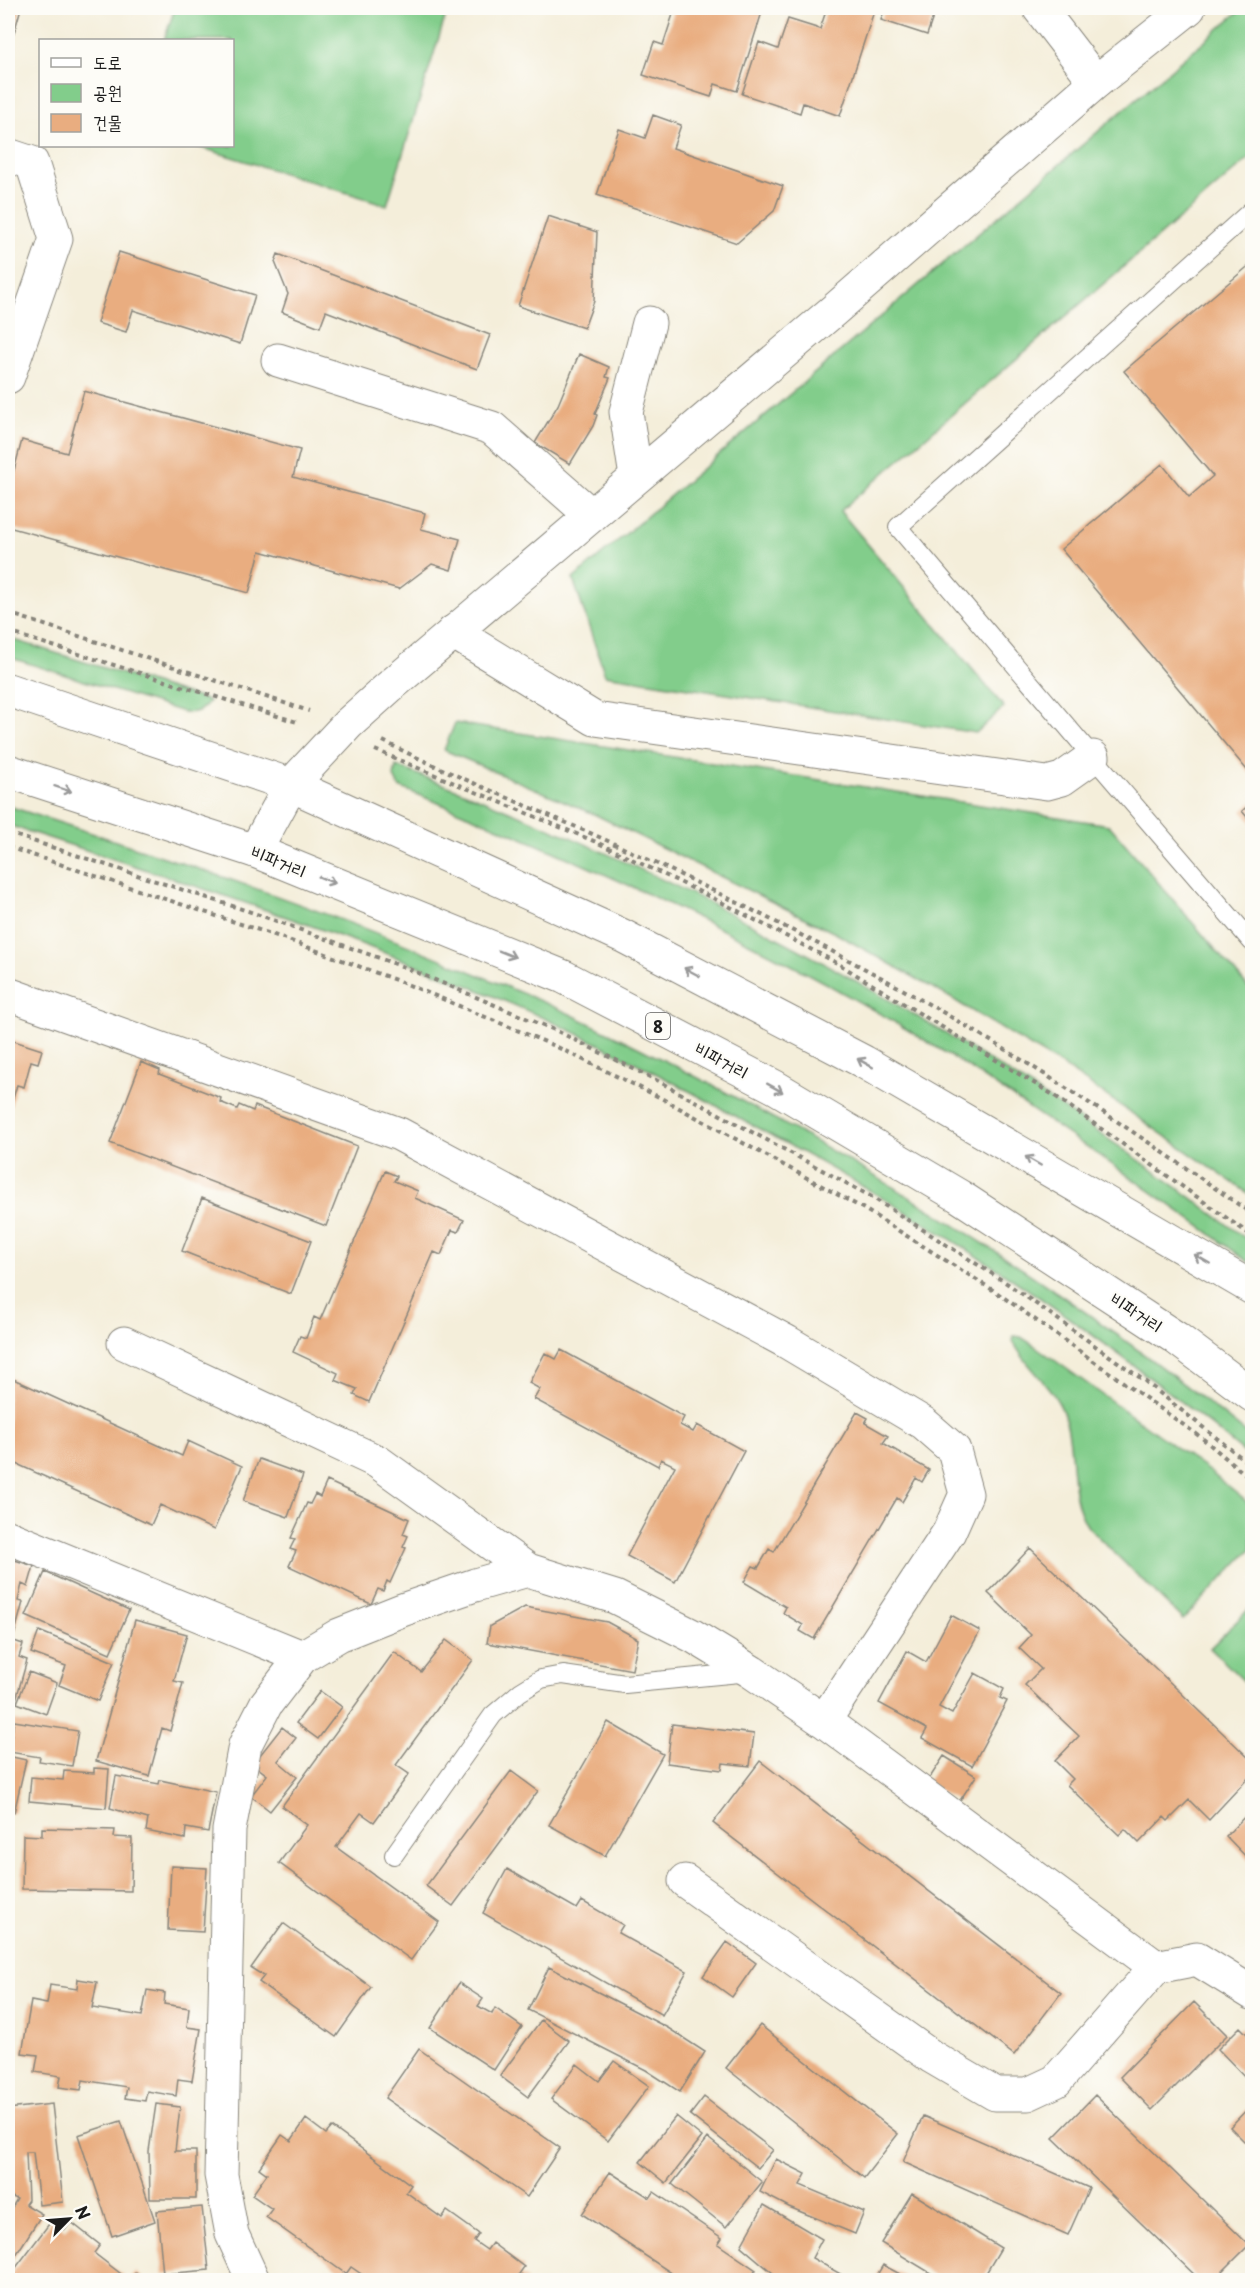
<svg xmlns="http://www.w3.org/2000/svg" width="1260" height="2288" font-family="'Playpen Sans','Poor Story',sans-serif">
  <rect width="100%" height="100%" fill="#fdfcf7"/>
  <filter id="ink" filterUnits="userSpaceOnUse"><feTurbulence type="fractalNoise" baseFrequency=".0167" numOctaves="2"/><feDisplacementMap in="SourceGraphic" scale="12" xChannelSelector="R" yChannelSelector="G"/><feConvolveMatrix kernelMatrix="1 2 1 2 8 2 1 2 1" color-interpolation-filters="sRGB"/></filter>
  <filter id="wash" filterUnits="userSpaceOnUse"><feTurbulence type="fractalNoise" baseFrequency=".008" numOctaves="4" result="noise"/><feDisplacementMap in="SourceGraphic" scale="24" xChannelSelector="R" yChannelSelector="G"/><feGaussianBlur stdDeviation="1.35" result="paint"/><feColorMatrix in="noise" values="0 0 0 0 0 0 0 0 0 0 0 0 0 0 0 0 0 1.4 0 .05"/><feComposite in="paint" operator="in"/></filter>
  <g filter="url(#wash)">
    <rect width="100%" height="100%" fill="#f4eeda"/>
    <path fill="#82cd8b" stroke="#4f7454" stroke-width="1.5" d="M 175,8 L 448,8 L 387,205 L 196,146 L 232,146 L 232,40 L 164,40 Z
      M 1243,8 L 1252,8 L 1252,156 L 840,511 L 1004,707 L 976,733 L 605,675 L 573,579 Z
      M 8,638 L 209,701 C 202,711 195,714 183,712 L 8,657 Z
      M 455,723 L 1109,825 L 1252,992 L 1252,1196 L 1066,1068 L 949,997 L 837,934 L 594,814 L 444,750 Z
      M 396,766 C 704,881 991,1044 1252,1243 L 1252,1265 C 1199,1224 1143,1186 1088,1148 C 1037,1114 987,1078 936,1047 C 766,943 583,861 399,787 L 394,777 Z
      M 8,806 C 167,857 325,909 479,975 C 509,988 540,1000 570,1014 C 812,1129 1044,1269 1252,1438 L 1252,1459 C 1174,1395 1094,1333 1009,1277 C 921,1218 828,1165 735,1116 C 677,1084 619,1053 559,1025 C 381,944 194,885 8,825 Z
      M 1014,1336 L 1021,1337 L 1035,1346 L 1210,1472 L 1252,1506 L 1252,1548 L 1183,1620 L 1088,1527 C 1067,1496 1076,1452 1065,1418 C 1056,1387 1026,1369 1013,1341 Z
      M 1249,1609 L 1252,1613 L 1252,1689 L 1210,1648 Z"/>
    <g id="blocks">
      <path fill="#e9ad80" d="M 8,8 L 21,8 L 8,54 Z
        M 675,8 L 763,9 L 737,91 L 715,84 L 711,97 L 643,75 L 654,42 L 663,45 Z
        M 827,8 L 875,8 L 840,116 L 803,103 L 800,113 L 742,94 L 759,42 L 778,49 L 788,19 L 820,29 Z
        M 885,8 L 936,8 L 927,35 L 881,20 Z
        M 653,115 L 681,125 L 673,148 L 783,186 L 774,211 L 737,243 L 597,195 L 619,129 L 645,138 Z
        M 548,216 L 597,232 L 594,301 L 584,328 L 518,306 Z
        M 119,252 L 255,295 L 240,344 L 133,310 L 126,332 L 97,323 Z
        M 278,254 L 490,335 L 477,369 L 326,311 L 320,327 L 282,312 L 288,294 L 275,262 Z
        M 1252,263 L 1252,776 L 1061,549 L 1162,464 L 1189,497 L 1213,476 L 1124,371 Z
        M 579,354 L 609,367 L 606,377 L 610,378 L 595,414 L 597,415 L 593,426 L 570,464 L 535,443 L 558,405 Z
        M 84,391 L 300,450 L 293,477 L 425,513 L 421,529 L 460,539 L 451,570 L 432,564 L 399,589 L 260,551 L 249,593 L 8,527 L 8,493 L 22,440 L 67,453 Z
        M 1252,802 L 1252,823 L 1242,811 Z
        M 8,1039 L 42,1050 L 38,1063 L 31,1061 L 24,1087 L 17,1085 L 8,1115 Z
        M 141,1062 L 160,1070 L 159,1074 L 221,1098 L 220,1102 L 237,1109 L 239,1105 L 253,1111 L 255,1106 L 357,1146 L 326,1226 L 110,1143 Z
        M 385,1171 L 397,1176 L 394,1181 L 418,1191 L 415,1198 L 464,1220 L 458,1232 L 452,1230 L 441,1255 L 434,1252 L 369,1402 L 354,1395 L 357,1389 L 335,1380 L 338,1373 L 293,1352 L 300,1336 L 306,1338 L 314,1317 L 320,1320 Z
        M 202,1198 L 311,1241 L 291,1294 L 182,1251 Z
        M 561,1350 L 684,1417 L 680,1425 L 693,1432 L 697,1425 L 744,1451 L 675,1582 L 627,1556 L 675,1466 L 661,1459 L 658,1466 L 534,1399 L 540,1389 L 529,1383 L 545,1353 L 556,1359 Z
        M 9,1377 L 182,1456 L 188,1441 L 242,1466 L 214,1530 L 160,1505 L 151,1525 L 8,1460 L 8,1381 Z
        M 857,1412 L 868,1418 L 865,1423 L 888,1436 L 883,1443 L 929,1470 L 922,1482 L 916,1478 L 902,1502 L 897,1498 L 814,1639 L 800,1631 L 803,1625 L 783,1613 L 786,1607 L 744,1582 L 753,1566 L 758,1568 L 769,1549 L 774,1552 Z
        M 259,1459 L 303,1475 L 288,1517 L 243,1501 Z
        M 327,1481 L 409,1519 L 403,1534 L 408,1536 L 403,1547 L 406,1548 L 390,1583 L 387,1581 L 383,1591 L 378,1589 L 371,1604 L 289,1566 L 296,1551 L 290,1549 L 295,1539 L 291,1538 L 307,1503 L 310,1504 L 315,1494 L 320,1497 Z
        M 1030,1548 L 1252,1761 L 1252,1774 L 1209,1820 L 1189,1800 L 1168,1821 L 1164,1817 L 1139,1843 L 1125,1829 L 1119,1835 L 1067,1785 L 1073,1779 L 1055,1761 L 1079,1736 L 1025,1685 L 1041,1669 L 1019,1648 L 1031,1635 L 988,1593 Z
        M 8,1558 L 34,1566 L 28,1587 L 22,1584 L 18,1601 L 23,1602 L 14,1636 L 8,1634 Z
        M 45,1572 L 129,1610 L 110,1653 L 26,1616 Z
        M 525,1607 L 607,1622 L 638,1639 L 632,1670 L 487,1643 L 490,1626 Z
        M 951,1615 L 980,1631 L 939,1707 L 952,1714 L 975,1673 L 1004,1689 L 1000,1698 L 1007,1701 L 972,1766 L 922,1738 L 927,1729 L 879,1703 L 907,1651 L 926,1662 Z
        M 135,1620 L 187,1634 L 174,1681 L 183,1683 L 170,1731 L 162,1728 L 149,1776 L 96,1761 Z
        M 39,1631 L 114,1662 L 98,1701 L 59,1685 L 66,1666 L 31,1653 Z
        M 8,1639 L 23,1644 L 19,1657 L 27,1660 L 15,1703 L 8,1701 Z
        M 446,1640 L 473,1660 L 396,1765 L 409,1774 L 374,1822 L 361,1813 L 336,1847 L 439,1922 L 411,1960 L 279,1863 L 307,1825 L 282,1806 L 394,1652 L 421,1672 Z
        M 29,1672 L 57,1683 L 46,1714 L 17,1703 Z
        M 320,1691 L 342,1707 L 318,1739 L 296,1723 Z
        M 14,1721 L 78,1731 L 72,1766 L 39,1761 L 40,1757 L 9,1752 Z
        M 608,1722 L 663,1754 L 605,1856 L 549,1825 Z
        M 672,1724 L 754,1734 L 750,1766 L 723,1763 L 722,1770 L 667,1763 Z
        M 282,1727 L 296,1738 L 278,1761 L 297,1777 L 270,1811 L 251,1796 L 267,1775 L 253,1764 Z
        M 8,1756 L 26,1760 L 14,1813 L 8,1812 Z
        M 944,1756 L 976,1776 L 959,1802 L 927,1782 Z
        M 760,1761 L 1061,1993 L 1014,2055 L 713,1823 Z
        M 94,1768 L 109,1769 L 106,1808 L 29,1801 L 31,1777 L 63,1780 L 64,1771 L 94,1773 Z
        M 511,1771 L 538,1791 L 453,1906 L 426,1886 Z
        M 116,1776 L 159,1784 L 160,1780 L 216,1792 L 208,1832 L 186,1828 L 185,1839 L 146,1831 L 148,1819 L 110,1808 Z
        M 1252,1809 L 1252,1863 L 1226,1836 Z
        M 42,1828 L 115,1830 L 114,1837 L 132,1838 L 131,1891 L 22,1889 L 23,1835 L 42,1836 Z
        M 171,1866 L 207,1868 L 203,1932 L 168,1930 Z
        M 507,1869 L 577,1909 L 582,1901 L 623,1925 L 618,1933 L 687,1971 L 662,2015 L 483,1913 Z
        M 283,1923 L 371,1987 L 336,2037 L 259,1982 L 264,1976 L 251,1968 Z
        M 727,1942 L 756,1963 L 732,1997 L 703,1976 Z
        M 549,1967 L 668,2028 L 705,2052 L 680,2092 L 646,2070 L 528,2010 Z
        M 78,1979 L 97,1982 L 92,2008 L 142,2016 L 147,1990 L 165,1993 L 164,2004 L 189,2008 L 187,2027 L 201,2029 L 192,2081 L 178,2079 L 176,2096 L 147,2091 L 145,2101 L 125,2098 L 127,2087 L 83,2080 L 81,2090 L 59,2087 L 61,2076 L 35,2072 L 38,2055 L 22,2053 L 31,2001 L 47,2004 L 50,1985 L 77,1989 Z
        M 459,1983 L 483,1999 L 478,2006 L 492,2014 L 495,2008 L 522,2027 L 494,2070 L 430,2028 Z
        M 1194,2002 L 1227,2035 L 1152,2110 L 1120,2077 Z
        M 541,2020 L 569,2041 L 528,2097 L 500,2076 Z
        M 760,2025 L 898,2134 L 864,2178 L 726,2068 Z
        M 1240,2027 L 1252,2039 L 1252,2084 L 1218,2049 Z
        M 419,2049 L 560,2148 L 527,2197 L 385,2098 Z
        M 614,2061 L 649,2086 L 608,2141 L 551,2099 L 577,2064 L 599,2081 Z
        M 1095,2095 L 1249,2245 L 1214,2280 L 1200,2280 L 1053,2138 Z
        M 704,2097 L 773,2150 L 758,2168 L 690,2115 Z
        M 52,2104 L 63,2202 L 39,2205 L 33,2152 L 26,2152 L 28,2200 L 25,2204 L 42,2214 L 9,2266 L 8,2265 L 8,2214 L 17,2199 L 8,2195 L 8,2109 Z
        M 156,2104 L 180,2107 L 175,2151 L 196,2151 L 196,2199 L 150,2199 L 149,2151 Z
        M 1252,2104 L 1252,2149 L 1230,2127 Z
        M 676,2116 L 702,2137 L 666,2183 L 640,2162 Z
        M 923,2116 L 1089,2188 L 1068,2235 L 903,2162 Z
        M 306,2119 L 326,2134 L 332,2127 L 411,2185 L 406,2192 L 442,2218 L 447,2211 L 479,2234 L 474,2241 L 487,2250 L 492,2243 L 524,2267 L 519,2274 L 528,2280 L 370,2280 L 351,2267 L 346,2274 L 266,2217 L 272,2209 L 252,2195 L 267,2174 L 259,2168 L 282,2135 L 291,2141 Z
        M 121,2121 L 155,2221 L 112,2236 L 78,2135 Z
        M 708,2138 L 762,2182 L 726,2227 L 672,2184 Z
        M 776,2159 L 806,2174 L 800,2185 L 864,2212 L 855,2234 L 789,2207 L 760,2192 Z
        M 610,2172 L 650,2198 L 654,2192 L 722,2238 L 718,2244 L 756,2270 L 749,2280 L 682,2280 L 582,2214 Z
        M 912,2193 L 1001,2248 L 982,2280 L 942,2280 L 881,2243 Z
        M 764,2205 L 822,2239 L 812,2258 L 851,2280 L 770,2280 L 774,2274 L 741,2246 Z
        M 202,2207 L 209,2270 L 163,2274 L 157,2211 Z
        M 52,2220 L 65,2230 L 71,2222 L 100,2245 L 94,2253 L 129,2280 L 136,2272 L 146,2280 L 8,2280 L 8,2278 Z
        M 883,2265 L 911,2280 L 874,2280 Z"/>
    </g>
  </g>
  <g filter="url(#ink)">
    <use href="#blocks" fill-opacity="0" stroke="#88857b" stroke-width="1.5"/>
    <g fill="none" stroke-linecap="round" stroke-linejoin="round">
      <defs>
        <path id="lane" d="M 1252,210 L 898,527 L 1093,757 L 1252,942
          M 394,1855 L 493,1715 L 520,1692 L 541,1679 L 563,1675 L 625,1684 L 750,1672"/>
        <path id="street" d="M 1039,8 L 1096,82
          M 8,155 L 32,163 L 56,239 L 8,377
          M 278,360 L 492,428 L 591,515
          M 636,477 L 626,412 L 649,323
          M 453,632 L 595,719 L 1047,783 L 1062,779 L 1093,757
          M 8,994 L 399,1134 L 787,1342 L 923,1423 L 954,1450 L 966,1494 L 949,1532 L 824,1721
          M 124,1343 L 378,1462 L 528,1570
          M 8,1537 L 302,1657 L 339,1635 L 402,1610 L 475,1585 L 528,1570 L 615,1597 L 693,1636 L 752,1672 L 824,1721 L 1156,1967 L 1197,1959 L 1252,1993
          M 685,1881 L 932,2057 L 995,2094 L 1028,2094 L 1056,2081 L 1156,1967
          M 253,2280 L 232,2234 L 221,2175 L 229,1830 L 245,1745 L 266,1704 L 302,1657"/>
        <path id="secondary" d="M 255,851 L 291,785 L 348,724 L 388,688 L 833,311 L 1096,82 L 1189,8"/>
        <path id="primary" d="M 8,690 L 291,785 L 623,936 L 864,1062 L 1252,1288
          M 8,771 L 255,851 L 564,977 L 775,1087 L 959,1196 L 1176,1338 L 1252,1395"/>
      </defs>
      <use href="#lane" stroke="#88857b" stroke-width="20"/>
      <use href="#street" stroke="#88857b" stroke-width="35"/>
      <use href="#secondary" stroke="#88857b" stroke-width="35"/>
      <use href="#primary" stroke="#88857b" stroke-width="35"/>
      <path stroke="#88857b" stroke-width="4" stroke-dasharray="4.5 4.5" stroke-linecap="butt" d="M 8,613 L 309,711
        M 8,632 L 300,723
        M 383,741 C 453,776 526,805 597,836 C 679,873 760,913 839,955 C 983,1030 1120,1121 1252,1214
        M 375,750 L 596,842 L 719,901 L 837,963 L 1055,1096 L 1252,1236
        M 8,833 L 254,913 L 404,967 L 557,1031 L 658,1081 L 870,1196 L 1008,1284 L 1142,1379 L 1252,1466
        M 8,847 L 283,938 L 409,985 L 555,1046 L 659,1097 L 864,1209 L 996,1292 L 1202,1438 L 1252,1480"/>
      <use href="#lane" stroke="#fff" stroke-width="18"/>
      <use href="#street" stroke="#fff" stroke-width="33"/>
      <use href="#secondary" stroke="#fff" stroke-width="33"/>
      <use href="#primary" stroke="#fff" stroke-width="33"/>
    </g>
    <defs><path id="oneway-shaft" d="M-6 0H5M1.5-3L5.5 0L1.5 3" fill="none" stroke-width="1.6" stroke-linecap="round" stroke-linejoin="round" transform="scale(1.5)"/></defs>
    <g stroke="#999">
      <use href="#oneway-shaft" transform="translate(63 789) rotate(18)"/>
      <use href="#oneway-shaft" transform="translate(327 880) rotate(22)"/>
      <use href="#oneway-shaft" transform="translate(507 954) rotate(22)"/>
      <use href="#oneway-shaft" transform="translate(692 972) rotate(-152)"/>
      <use href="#oneway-shaft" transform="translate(865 1063) rotate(-151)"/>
      <use href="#oneway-shaft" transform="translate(775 1088) rotate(29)"/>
      <use href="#oneway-shaft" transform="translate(1033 1161) rotate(-150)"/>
      <use href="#oneway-shaft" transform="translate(1202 1259) rotate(-150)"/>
    </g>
  </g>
  <g text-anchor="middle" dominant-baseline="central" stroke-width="4.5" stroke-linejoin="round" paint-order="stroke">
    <rect fill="#fdfcf7" stroke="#605f5e" stroke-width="1.5" x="646" y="1013" width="24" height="26" rx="4.5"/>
    <g font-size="16" font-weight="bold" fill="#1c1c1c">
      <text x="658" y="1026">8</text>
    </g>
    <g font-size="18" fill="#1c1c1c" stroke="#fdfcf7">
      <text transform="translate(279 861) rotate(22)">비파거리</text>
      <text transform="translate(722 1060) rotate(28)">비파거리</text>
      <text transform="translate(1137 1312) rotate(33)">비파거리</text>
    </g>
  </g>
  <rect width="1260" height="2288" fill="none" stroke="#fdfcf7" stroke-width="30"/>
  <rect x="39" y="39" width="195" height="108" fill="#fdfcf7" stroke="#a3a29f" stroke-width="1.5"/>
  <rect x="51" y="58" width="30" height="9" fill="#ffffff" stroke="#a3a29f" stroke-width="1.5"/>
  <text x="93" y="69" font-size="18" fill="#1c1c1c">도로</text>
  <rect x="51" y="84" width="30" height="18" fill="#82cd8b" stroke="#a3a29f" stroke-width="1.5"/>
  <text x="93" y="99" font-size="18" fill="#1c1c1c">공원</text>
  <rect x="51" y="114" width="30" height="18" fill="#e9ad80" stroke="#a3a29f" stroke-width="1.5"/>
  <text x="93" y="129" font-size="18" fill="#1c1c1c">건물</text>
  <g transform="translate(69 2219) rotate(65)" stroke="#fdfcf7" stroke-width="4.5" paint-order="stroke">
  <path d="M0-4.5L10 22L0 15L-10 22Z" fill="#1c1c1c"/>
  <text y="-9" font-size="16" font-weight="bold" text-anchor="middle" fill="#1c1c1c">N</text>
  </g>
</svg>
